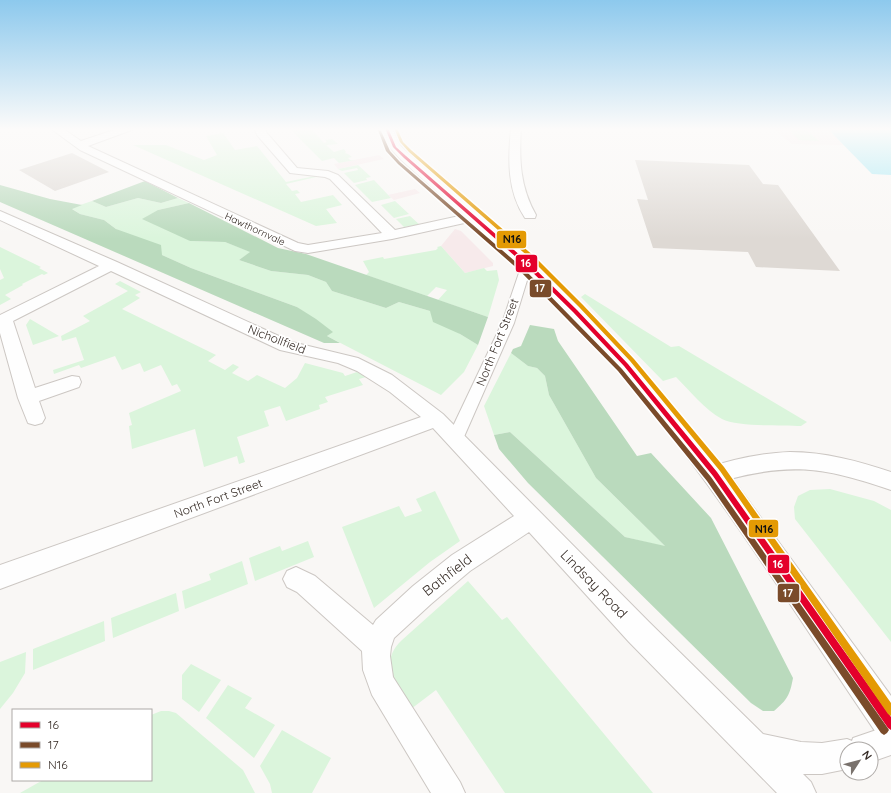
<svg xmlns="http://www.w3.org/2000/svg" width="891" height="793" font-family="Quicksand,sans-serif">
  <rect width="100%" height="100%" fill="#f9f7f5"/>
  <path fill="#f7eaeb" d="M 773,128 L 827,128 L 843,145 L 792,144 Z
    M 379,155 L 384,159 L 338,169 L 334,164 Z
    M 415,189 L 420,193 L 394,200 L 388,195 Z
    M 455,229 L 461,231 L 493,263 L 493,266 L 465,273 L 441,246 Z"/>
  <path fill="#dbf5dc" d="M 289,128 L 310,128 L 324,143 L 327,142 L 325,140 L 332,139 L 338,144 L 326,145 L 334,152 L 344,149 L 346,152 L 345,153 L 348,154 L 352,157 L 348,158 L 350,160 L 355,160 L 339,163 L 334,158 L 322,161 Z
    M 787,128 L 804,128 L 819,141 L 799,140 Z
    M 223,133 L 235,150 L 257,146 L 286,182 L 315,176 L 316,177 L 286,184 L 292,191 L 297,190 L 300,193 L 295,194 L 301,202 L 333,195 L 342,205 L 326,209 L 337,223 L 316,226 L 133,145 L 166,145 L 204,160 L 217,155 L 206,136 Z
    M 358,165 L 371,177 L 366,178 L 367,180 L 354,183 L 344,173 L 358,170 L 357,168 L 342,171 L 338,169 Z
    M 374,180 L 391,198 L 372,202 L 355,185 Z
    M 138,198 L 161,203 L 178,198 L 189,203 L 158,210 L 190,241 L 225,242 L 251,252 L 239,260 L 271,271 L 308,275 L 326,282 L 332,291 L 386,308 L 399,302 L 430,311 L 460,334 L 478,345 L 464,372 L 441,395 L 327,336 L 332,332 L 297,307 L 191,268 L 162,255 L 116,229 L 104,220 L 80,214 L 71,208 L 92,201 L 106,207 Z
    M 395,201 L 409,214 L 394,218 L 381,205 Z
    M 410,216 L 420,225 L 404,227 L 396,219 Z
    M 441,246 L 465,273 L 484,268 L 487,271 L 497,270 L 499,280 L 488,317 L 438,300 L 447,290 L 436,287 L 427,296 L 366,275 L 369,272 L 363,261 L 383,257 L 384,259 L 436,250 L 438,248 L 437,247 Z
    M 0,247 L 41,267 L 39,268 L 48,273 L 44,275 L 42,274 L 22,284 L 23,285 L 5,295 L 11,299 L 0,305 L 0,280 L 4,278 L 0,269 Z
    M 120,281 L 141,292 L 135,295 L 140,298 L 122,309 L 216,355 L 208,361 L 225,370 L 233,364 L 239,367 L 232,373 L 248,381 L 257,375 L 285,388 L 297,378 L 305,363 L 343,373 L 345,376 L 357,372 L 366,377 L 359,379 L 363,385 L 325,397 L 328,402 L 319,405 L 320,409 L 286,421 L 280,406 L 264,411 L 269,426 L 237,437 L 245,462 L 239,464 L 237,456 L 204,467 L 195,429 L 132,449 L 129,426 L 132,425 L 129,413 L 181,391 L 177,384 L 172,386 L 161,365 L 144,372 L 140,363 L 122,370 L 115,356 L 81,368 L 79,365 L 54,374 L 53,370 L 84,360 L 76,337 L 62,341 L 61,336 L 90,321 L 83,316 L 128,291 L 115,284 Z
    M 585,294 L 671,347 L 679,346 L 807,422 L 801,426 C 782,425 737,427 722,419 C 704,409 690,391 676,377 L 663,381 L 581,297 Z
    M 30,319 L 59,336 L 33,345 L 26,325 Z
    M 511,353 L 528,366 L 537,368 L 545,376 L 549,395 L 596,478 L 666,547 L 625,537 L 510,432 L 494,435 L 484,406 Z
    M 830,489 L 874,501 L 891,510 L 891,642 L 795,519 L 794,507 L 798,496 L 810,490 Z
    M 435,491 L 460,541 L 430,562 L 374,608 L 342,527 L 399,506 L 405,517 L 422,511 L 416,499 Z
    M 308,541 L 314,557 L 255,581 L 249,558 L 280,546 L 282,551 Z
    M 242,561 L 248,584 L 185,609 L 182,591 L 211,580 L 209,574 Z
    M 468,581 L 502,620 L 507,617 L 653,793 L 505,793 L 436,690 L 411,709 C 397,686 377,663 402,640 Z
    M 176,593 L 179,611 L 113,638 L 111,618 Z
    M 104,621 L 105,641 L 33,670 L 33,649 Z
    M 26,652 L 25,673 L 13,693 L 0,709 L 0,662 Z
    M 191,664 L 221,680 L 199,712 L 182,699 L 182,675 Z
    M 228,685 L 252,698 L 245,708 L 275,725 L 254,758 L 206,718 Z
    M 161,711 L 169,711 L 176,713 L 243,770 L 255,793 L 20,793 L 43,780 L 151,780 L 151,715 Z
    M 282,730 L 331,758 L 312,793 L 272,793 L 270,784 L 260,766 Z"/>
  <path fill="#badabd" d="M 145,181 L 178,198 L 161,203 L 138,198 L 106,207 L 92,201 Z
    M 0,185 L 50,199 L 82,205 L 72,209 L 80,214 L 104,220 L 116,229 L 161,245 L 162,255 L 191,268 L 297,307 L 316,319 L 333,332 L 327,336 L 340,343 L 324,343 L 0,202 Z
    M 189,203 L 278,248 L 306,254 L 488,317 L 478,345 L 460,334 L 433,322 L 430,311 L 399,302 L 386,308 L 332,291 L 326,282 L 308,275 L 271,271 L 239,260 L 250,252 L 225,242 L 190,241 L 142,219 L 158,210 Z
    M 530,325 L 554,329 L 558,341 L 637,456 L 651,453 L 711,518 L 793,678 C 790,695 787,700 774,711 L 763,711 L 751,703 L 528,483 L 499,449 L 494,435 L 510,432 L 625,537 L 665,546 L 596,478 L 549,395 L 545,376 L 537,368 L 528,366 L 511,353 L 513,349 L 521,346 Z"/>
  <path fill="#a4e8f4" d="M 827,128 L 891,129 L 891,175 L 872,174 Z"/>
  <path fill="#ded9d4" d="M 72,153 L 109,172 L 55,191 L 19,170 Z
    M 635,160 L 749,165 L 763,184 L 778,185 L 840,271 L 756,267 L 748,252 L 653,248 L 637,199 L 648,200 Z"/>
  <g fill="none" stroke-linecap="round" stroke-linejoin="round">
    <defs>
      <path id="pedestrian" d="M 527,261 L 532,264 L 514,323 L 463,439 L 460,443 L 455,445 L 450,443 L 447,439 L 502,323 L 522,264 Z"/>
      <path id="minor" d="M 50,128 L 62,128 L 81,141 L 120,128 L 137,128 L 88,146 L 298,243 L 308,245 L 382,233 L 330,179 L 325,177 L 290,173 L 257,135 L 255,130 L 256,128 L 267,128 L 266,132 L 297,168 L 328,171 L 338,175 L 395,230 L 473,213 L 478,214 L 479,217 L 478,220 L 392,239 L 308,253 L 295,251 L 80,150 Z
        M 511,128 L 521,128 C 519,160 520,187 536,215 L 535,218 L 525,218 C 507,191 508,160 511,128 Z
        M 0,211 L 117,262 L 292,342 L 358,358 L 392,375 L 443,414 L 649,622 L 763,734 L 801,742 L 822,743 L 847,739 L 852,741 L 853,738 L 891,725 L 891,755 L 871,762 L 871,749 L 847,749 L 847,769 L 822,774 L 803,774 L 811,782 L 816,793 L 777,793 L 629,642 L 529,532 L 470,571 L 431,604 L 394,638 L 391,647 L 390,656 L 393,677 L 460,782 L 465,793 L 431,793 L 372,695 L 363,670 L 362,651 L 297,592 L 287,587 L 283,579 L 287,571 L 296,567 L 315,576 L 373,625 L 376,620 L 413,586 L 452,555 L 514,516 L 433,428 L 0,589 L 0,565 L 421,417 L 390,392 L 357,371 L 338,363 L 280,350 L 111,271 L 13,321 L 35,388 L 72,376 L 79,377 L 81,382 L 79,387 L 39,401 L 45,418 L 42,423 L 35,425 L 28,423 L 18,398 L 0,333 L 0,315 L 99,266 L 0,220 Z
        M 790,452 C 825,452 858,461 891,472 L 891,490 C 820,466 788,462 715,483 L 707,480 L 704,474 L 707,468 C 734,459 762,453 790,452 Z"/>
      <path id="primary" d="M 380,128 L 392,128 L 400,145 L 409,154 L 533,260 L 633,360 L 724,467 L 891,696 L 891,742 L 879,737 C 795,614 715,483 618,370 C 553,293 476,227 401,160 L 389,147 Z"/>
    </defs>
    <use href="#pedestrian" stroke="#ccc7c3" stroke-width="2"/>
    <use href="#minor" stroke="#ccc7c3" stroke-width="2"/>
    <use href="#primary" stroke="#ccc7c3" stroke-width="2"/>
    <use href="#pedestrian" fill="#fefefe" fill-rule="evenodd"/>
    <use href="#minor" fill="#fefefe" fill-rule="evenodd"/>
    <use href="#primary" fill="#fefefe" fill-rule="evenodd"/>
    <defs>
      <path id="bus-1" d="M 385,128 L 388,128 L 396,147 L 406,156 L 529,263 L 577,310 L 628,364 L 717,472 L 891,717 L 891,730 L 888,728 L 713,476 L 624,366 L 573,312 L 525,265 L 404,158 L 393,147 Z"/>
      <path id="bus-2" d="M 378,130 L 381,131 L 390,151 L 400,162 L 524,269 L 622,369 L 711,477 L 887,727 L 889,730 L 887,733 L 884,735 L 881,733 L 707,481 L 618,371 L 520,271 L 398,164 L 386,151 Z"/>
      <path id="bus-3" d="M 394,128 L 397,128 L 403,142 L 411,150 L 535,257 L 583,305 L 634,359 L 724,467 L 891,703 L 891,716 L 888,714 L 720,471 L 630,361 L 579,307 L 531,259 L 409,152 L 400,142 Z"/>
    </defs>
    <use href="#bus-1" stroke="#fff" stroke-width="3"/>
    <use href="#bus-2" stroke="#fff" stroke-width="3"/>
    <use href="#bus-3" stroke="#fff" stroke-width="3"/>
    <use href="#bus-1" fill="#e4002b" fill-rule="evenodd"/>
    <use href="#bus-2" fill="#7a4b2a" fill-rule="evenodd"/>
    <use href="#bus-3" fill="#e49a04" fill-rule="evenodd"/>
  </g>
  <linearGradient id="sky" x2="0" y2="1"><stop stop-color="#8dc9ed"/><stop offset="0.54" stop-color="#fcfbfa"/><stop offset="1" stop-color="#fcfbfa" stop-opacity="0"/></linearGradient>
  <rect width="891" height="239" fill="url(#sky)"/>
  <g text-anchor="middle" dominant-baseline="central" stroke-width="3.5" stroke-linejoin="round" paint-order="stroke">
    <g font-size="10" fill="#342a24" stroke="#fff">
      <text transform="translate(255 229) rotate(25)">Hawthornvale</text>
    </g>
    <g font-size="12" fill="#342a24" stroke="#fff">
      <text transform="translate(277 339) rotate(21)">Nichollfield</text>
      <text transform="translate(497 342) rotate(-68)">North Fort Street</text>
      <text transform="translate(218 498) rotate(-20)">North Fort Street</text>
    </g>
    <g font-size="14" fill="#342a24" stroke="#fff">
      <text transform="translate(447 575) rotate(-38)">Bathfield</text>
      <text transform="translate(594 584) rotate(46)">Lindsay Road</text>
    </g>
  </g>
  <g stroke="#fff" stroke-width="1.5">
    <rect x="496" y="230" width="31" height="19" rx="4" fill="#e49a04"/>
    <rect x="515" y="254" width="23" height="19" rx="4" fill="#e4002b"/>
    <rect x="529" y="279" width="23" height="19" rx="4" fill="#7a4b2a"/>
    <rect x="748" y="519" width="31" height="19" rx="4" fill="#e49a04"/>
    <rect x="767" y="554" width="23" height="20" rx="4" fill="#e4002b"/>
    <rect x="777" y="583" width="23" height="20" rx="4" fill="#7a4b2a"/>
  </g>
  <g font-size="11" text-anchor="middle" font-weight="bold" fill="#fff">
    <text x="526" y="267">16</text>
    <text x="540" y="292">17</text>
    <text x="778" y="568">16</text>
    <text x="788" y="597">17</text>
  </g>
  <g font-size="11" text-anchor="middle" font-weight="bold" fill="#111">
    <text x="512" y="243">N16</text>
    <text x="764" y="533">N16</text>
  </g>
  <rect x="12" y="709" width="140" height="72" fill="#ffffff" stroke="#aeaaa7"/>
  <rect x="20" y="722" width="20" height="6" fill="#e4002b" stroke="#aeaaa7"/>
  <text x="48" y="729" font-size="12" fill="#342a24">16</text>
  <rect x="20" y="742" width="20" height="6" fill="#7a4b2a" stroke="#aeaaa7"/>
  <text x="48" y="749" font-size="12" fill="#342a24">17</text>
  <rect x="20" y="762" width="20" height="6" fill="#e49a04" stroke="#aeaaa7"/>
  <text x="48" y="769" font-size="12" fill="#342a24">N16</text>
  <g transform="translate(859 761) rotate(54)"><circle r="19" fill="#ffffff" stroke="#aeaaa7"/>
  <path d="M0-3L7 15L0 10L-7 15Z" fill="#79726d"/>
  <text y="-6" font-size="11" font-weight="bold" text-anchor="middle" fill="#342a24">N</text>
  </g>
</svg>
